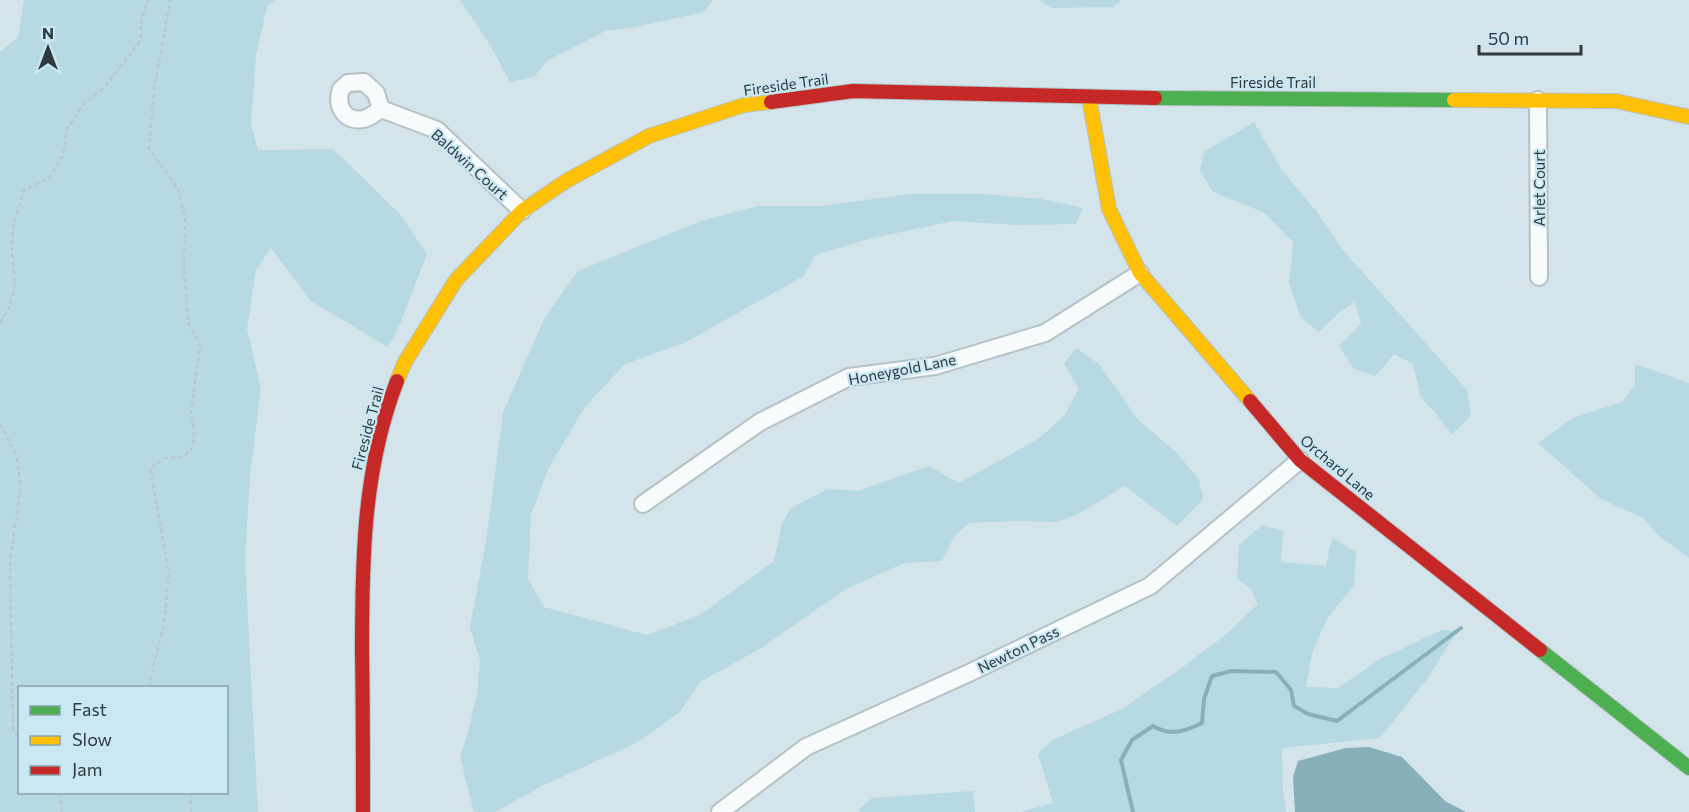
<svg xmlns="http://www.w3.org/2000/svg" width="1689" height="812" font-family="Commissioner,sans-serif">
  <rect width="100%" height="100%" fill="#d3e4ea"/>
  <path fill="#b7d9e4" fill-rule="evenodd" d="M 24,0 L 275,0 L 267,6 L 256,55 L 251,125 L 258,150 L 333,149 L 400,214 L 427,254 L 400,324 L 388,347 L 311,301 L 271,248 L 256,270 L 247,329 L 261,389 L 250,474 L 245,560 L 258,812 L 0,812 L 0,52 L 18,37 ZM 20,688 L 226,688 L 226,792 L 20,792 Z
    M 460,0 L 713,0 L 704,12 L 635,27 L 605,31 L 547,61 L 534,77 L 510,82 L 489,43 Z
    M 1039,0 L 1122,0 L 1113,7 L 1051,8 Z
    M 1254,122 L 1281,169 L 1317,212 L 1342,249 L 1467,390 L 1471,415 L 1452,435 L 1438,416 L 1420,396 L 1413,364 L 1394,354 L 1376,376 L 1354,369 L 1339,346 L 1361,324 L 1355,302 L 1341,311 L 1319,332 L 1301,318 L 1289,283 L 1293,242 L 1265,213 L 1213,192 L 1200,171 L 1204,152 Z
    M 910,194 L 984,194 L 1041,199 L 1083,208 L 1076,224 L 1019,225 L 953,221 L 868,239 L 815,255 L 804,276 L 684,343 L 625,364 L 585,407 L 548,469 L 531,515 L 528,579 L 544,607 L 647,635 L 700,615 L 774,561 L 782,524 L 790,509 L 827,489 L 858,491 L 929,466 L 959,483 L 1038,439 L 1064,416 L 1079,389 L 1064,364 L 1076,348 L 1099,364 L 1138,420 L 1177,453 L 1199,480 L 1203,499 L 1177,526 L 1125,486 L 1076,515 L 1057,522 L 1021,521 L 969,523 L 954,537 L 942,561 L 904,563 L 844,590 L 763,647 L 700,682 L 680,712 L 636,743 L 546,784 L 495,812 L 476,812 L 473,809 L 460,756 L 468,733 L 477,693 L 480,661 L 470,627 L 486,541 L 503,413 L 544,319 L 578,271 L 701,221 L 758,206 L 821,206 Z
    M 1635,364 L 1689,383 L 1689,558 L 1659,536 L 1643,518 L 1601,499 L 1538,443 L 1573,418 L 1622,402 L 1635,385 Z
    M 1262,525 L 1283,531 L 1281,562 L 1326,566 L 1332,538 L 1356,552 L 1354,585 L 1327,619 L 1313,650 L 1306,687 L 1338,688 L 1380,659 L 1442,630 L 1457,631 L 1427,679 L 1380,738 L 1282,748 L 1283,789 L 1286,812 L 1021,812 L 1053,803 L 1038,754 L 1052,740 L 1122,709 L 1180,669 L 1224,636 L 1258,604 L 1251,589 L 1237,578 L 1239,545 Z
    M 973,791 L 975,812 L 861,812 L 859,809 L 872,798 Z"/>
  <path fill="#88b0bc" d="M 1369,747 L 1402,757 L 1445,801 L 1466,812 L 1295,812 L 1293,777 L 1298,761 L 1346,748 Z"/>
  <g fill="none" stroke-linecap="round" stroke-linejoin="round">
    <path stroke="#88b0bc" stroke-width="4" d="M 1133,812 L 1121,760 L 1132,740 L 1153,726 C 1170,736 1184,732 1202,723 L 1204,699 L 1212,676 L 1231,671 L 1276,672 L 1291,690 L 1294,706 L 1308,714 L 1337,721 L 1461,628"/>
    <defs>
      <path id="street" d="M 1538,100 L 1539,277
        M 381,109 C 376,112 371,117 364,119 C 345,123 335,106 341,89 L 348,83 L 364,82 L 376,93 L 381,109 L 437,130 L 522,211
        M 643,504 L 760,422 L 849,377 L 935,366 L 1045,333 L 1140,273
        M 720,812 L 806,747 L 969,673 L 1150,586 L 1300,460"/>
      <path id="fast" d="M 1155,98 L 1454,100
        M 1540,650 L 1689,768"/>
      <path id="slow" d="M 1089,98 L 1109,209 L 1140,273 L 1250,401
        M 1454,100 L 1616,101 L 1689,117
        M 397,381 L 405,362 L 456,280 L 522,211 L 566,181 L 649,136 L 744,105 L 771,102"/>
      <path id="jam" d="M 771,102 L 853,91 L 1155,98
        M 1250,401 L 1300,460 L 1540,650
        M 363,812 C 363,759 363,705 362,652 C 362,559 363,469 397,381"/>
    </defs>
    <use href="#street" stroke="#b4c1c5" stroke-width="20"/>
    <use href="#fast" stroke="#b4c1c5" stroke-width="16"/>
    <use href="#slow" stroke="#b4c1c5" stroke-width="16"/>
    <use href="#jam" stroke="#b4c1c5" stroke-width="16"/>
    <path stroke="#bec4c7" stroke-width="2" stroke-dasharray="4.5 3" stroke-linecap="butt" d="M 0,323 L 10,306 L 15,284 L 12,250 L 13,226 L 24,190 L 49,178 L 63,156 L 66,131 L 83,105 L 105,87 L 141,40 L 141,22 L 148,0
      M 0,424 L 16,454 L 21,486 L 10,561 L 13,730 L 20,738
      M 151,688 L 150,679 L 164,625 L 169,573 L 150,468 L 166,458 L 184,457 L 193,446 L 194,430 L 191,413 L 200,344 L 188,323 L 184,268 L 185,217 L 177,187 L 149,149 L 154,90 L 170,0
      M 60,792 L 62,812
      M 191,792 L 191,812"/>
    <use href="#street" stroke="#f8fbfc" stroke-width="16"/>
    <use href="#fast" stroke="#4caf50" stroke-width="14"/>
    <use href="#slow" stroke="#ffc107" stroke-width="14"/>
    <use href="#jam" stroke="#c62828" stroke-width="14"/>
  </g>
  <g text-anchor="middle" dominant-baseline="central" stroke-width="4.5" stroke-linejoin="round" paint-order="stroke">
    <g font-size="15" fill="#2e3a3e" stroke="#cae8f3">
      <text x="1273" y="82">Fireside Trail</text>
      <text transform="translate(786 84) rotate(-8)">Fireside Trail</text>
      <text transform="translate(470 164) rotate(42)">Baldwin Court</text>
      <text transform="translate(1539 188) rotate(-90)">Arlet Court</text>
      <text transform="translate(902 369) rotate(-11)">Honeygold Lane</text>
      <text transform="translate(367 428) rotate(-75)">Fireside Trail</text>
      <text transform="translate(1338 467) rotate(40)">Orchard Lane</text>
      <text transform="translate(1018 649) rotate(-26)">Newton Pass</text>
    </g>
  </g>
  <rect x="18" y="686" width="210" height="108" fill="#cae8f3" stroke="#8ca2ab" stroke-width="1.5"/>
  <rect x="30" y="706" width="30" height="9" fill="#4caf50" stroke="#8ca2ab" stroke-width="1.5"/>
  <text x="72" y="716" font-size="18" fill="#2e3a3e">Fast</text>
  <rect x="30" y="736" width="30" height="9" fill="#ffc107" stroke="#8ca2ab" stroke-width="1.5"/>
  <text x="72" y="746" font-size="18" fill="#2e3a3e">Slow</text>
  <rect x="30" y="766" width="30" height="9" fill="#c62828" stroke="#8ca2ab" stroke-width="1.5"/>
  <text x="72" y="776" font-size="18" fill="#2e3a3e">Jam</text>
  <g transform="translate(48 48)" stroke="#cae8f3" stroke-width="4.5" paint-order="stroke">
  <path d="M0-4.5L10 22L0 15L-10 22Z" fill="#2e3a3e"/>
  <text y="-9" font-size="16" font-weight="bold" text-anchor="middle" fill="#2e3a3e">N</text>
  </g>
  <path d="M1479 45v9h102v-9" fill="none" stroke="#2e3a3e" stroke-width="3"/>
  <text x="1488" y="45" font-size="18" fill="#2e3a3e" stroke="#cae8f3" stroke-width="4.5" paint-order="stroke">50 m</text>
</svg>
